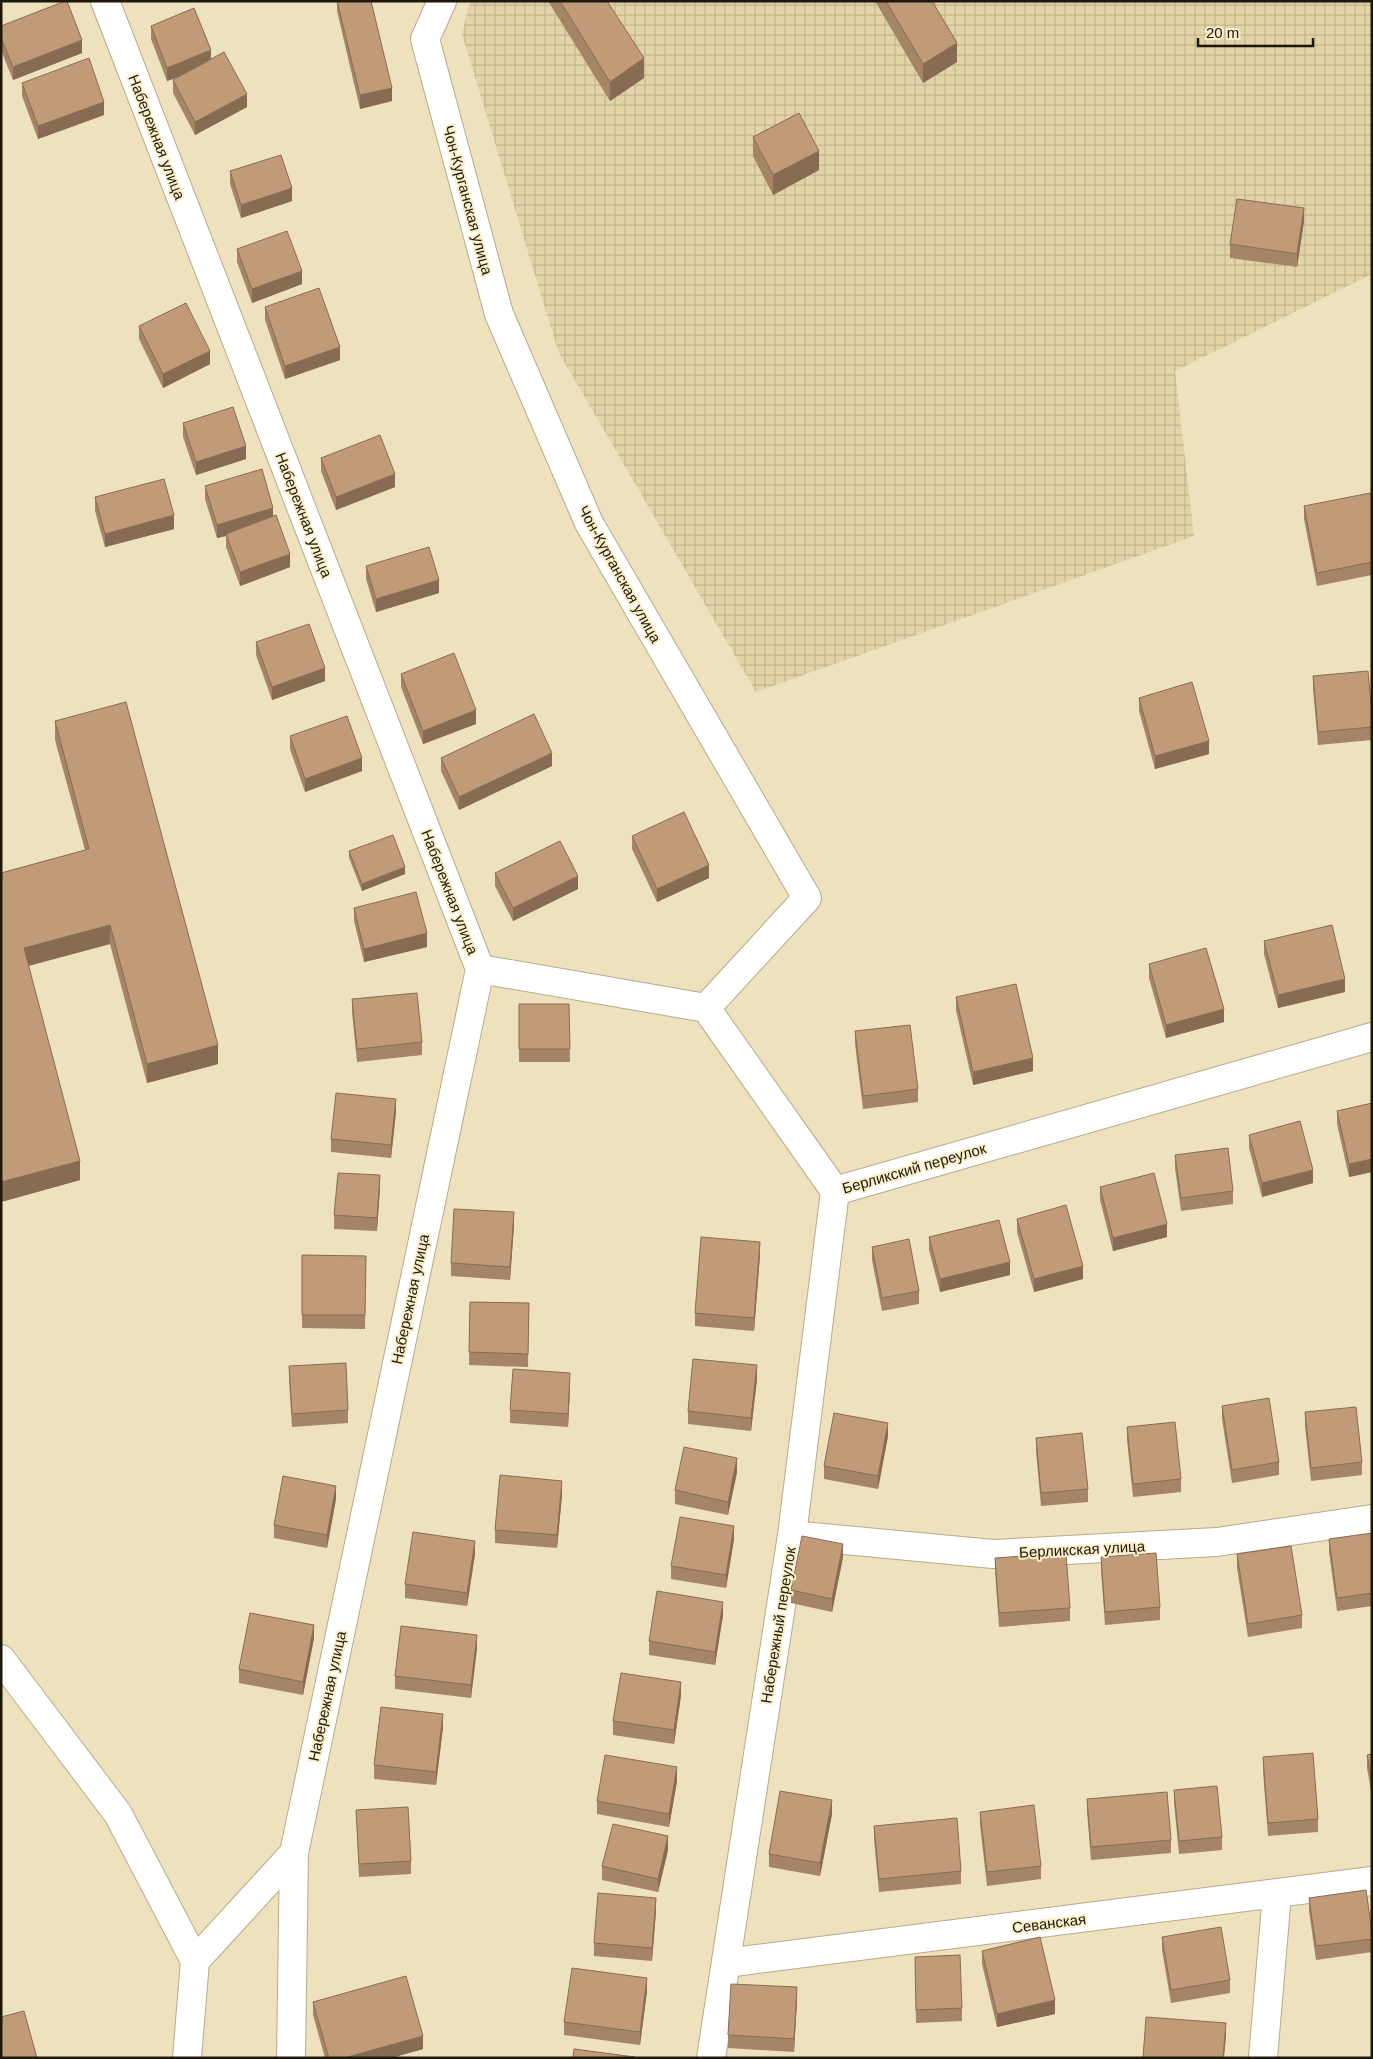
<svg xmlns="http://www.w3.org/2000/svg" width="1373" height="2059" font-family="Helvetica,sans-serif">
  <defs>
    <pattern id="industrial-grid" width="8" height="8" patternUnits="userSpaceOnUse" patternTransform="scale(1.25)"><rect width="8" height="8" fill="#e3d4a8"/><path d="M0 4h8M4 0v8" fill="none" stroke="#c2b58f"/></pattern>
  </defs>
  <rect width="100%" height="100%" fill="#eee1bd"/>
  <path fill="url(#industrial-grid)" d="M 470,1 L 1372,1 L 1372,274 L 1175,371 L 1194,536 L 756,692 L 558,351 L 462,34 Z"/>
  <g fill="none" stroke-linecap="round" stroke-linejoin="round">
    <defs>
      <path id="minor" d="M 105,1 L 480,969 L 294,1853 L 291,2058
        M 442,1 L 425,39 L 499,314 L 589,523 L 807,898 L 706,1008
        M 480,969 L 706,1008 L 835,1191 L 1372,1037
        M 792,1535 L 993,1554 L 1217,1542 L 1372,1519
        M 1,1659 L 118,1814 L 195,1961
        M 726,1963 L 1372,1881
        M 187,2058 L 195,1961 L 294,1853
        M 711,2058 L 792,1535 L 835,1191
        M 1263,2058 L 1277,1894"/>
    </defs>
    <use href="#minor" stroke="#b7ab88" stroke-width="30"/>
    <use href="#minor" stroke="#fff" stroke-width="28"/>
  </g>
  <path fill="#a68566" d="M 337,1 L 371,1 L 392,101 L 360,109 L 337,11 Z
    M 548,1 L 607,1 L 644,78 L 610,101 Z
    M 875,1 L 932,1 L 957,62 L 923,83 Z
    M 1,26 L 82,53 L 13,80 L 1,50 Z
    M 151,26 L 211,59 L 247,107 L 195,135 L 173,93 L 173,80 L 179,77 L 167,81 L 151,39 Z
    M 22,83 L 104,115 L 38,139 L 22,96 Z
    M 753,137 L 819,170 L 773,195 L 753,156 Z
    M 230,171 L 292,201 L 241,218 L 230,184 Z
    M 1304,221 L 1297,267 L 1230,258 L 1230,244 Z
    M 237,249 L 302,284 L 252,303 L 237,262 Z
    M 265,307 L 340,360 L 285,379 L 265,320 Z
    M 139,326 L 210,364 L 163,388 L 139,339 Z
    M 183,423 L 246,459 L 196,475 L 183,437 Z
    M 321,458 L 395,487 L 336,510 L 321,471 Z
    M 205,486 L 273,516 L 290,567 L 240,586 L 226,547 L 226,536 L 217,538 L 205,499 Z
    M 95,497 L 174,529 L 105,547 L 95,511 Z
    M 1372,499 L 1372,575 L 1317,586 L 1304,519 L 1304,506 Z
    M 366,566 L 439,593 L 376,612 L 366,579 Z
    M 256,642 L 325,681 L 272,700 L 256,655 Z
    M 401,674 L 476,724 L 423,744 L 401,687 Z
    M 1313,676 L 1372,715 L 1372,740 L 1318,745 L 1313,689 Z
    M 1139,698 L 1209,754 L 1155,769 L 1139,711 Z
    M 55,721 L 218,1064 L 147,1083 L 110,944 L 28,966 L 80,1180 L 1,1202 L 1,873 L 85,850 L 55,740 Z
    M 290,736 L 362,771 L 305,792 L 290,749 Z
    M 441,758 L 552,766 L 459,810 L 441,771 Z
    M 632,836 L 709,878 L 657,902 L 632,849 Z
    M 349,851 L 405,874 L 362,891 L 349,858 Z
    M 495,873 L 578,889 L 513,921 L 495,886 Z
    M 354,908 L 427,947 L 364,962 L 354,921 Z
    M 1264,941 L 1345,992 L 1278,1008 L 1264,954 Z
    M 1149,964 L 1224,1022 L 1166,1038 L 1149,978 Z
    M 956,997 L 1033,1071 L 973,1085 L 956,1010 Z
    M 352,999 L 422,1042 L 422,1055 L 357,1062 L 352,1012 Z
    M 519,1004 L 569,1004 L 570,1062 L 519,1062 Z
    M 855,1031 L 918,1089 L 918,1102 L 863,1109 L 855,1044 Z
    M 1372,1103 L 1372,1172 L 1349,1177 L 1337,1124 L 1337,1111 Z
    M 396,1112 L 391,1158 L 331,1152 L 331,1139 Z
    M 1249,1135 L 1313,1183 L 1262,1197 L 1249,1148 Z
    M 1175,1155 L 1233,1191 L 1233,1204 L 1181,1211 L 1175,1168 Z
    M 1100,1187 L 1167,1237 L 1113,1251 L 1100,1200 Z
    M 380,1188 L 377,1231 L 334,1229 L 334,1215 Z
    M 1017,1219 L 1083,1279 L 1034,1292 L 1017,1232 Z
    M 514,1225 L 510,1280 L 451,1276 L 451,1263 Z
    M 929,1237 L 1010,1275 L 940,1292 L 929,1250 Z
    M 872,1247 L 919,1291 L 919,1304 L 882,1311 L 872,1260 Z
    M 302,1255 L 366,1256 L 365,1329 L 302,1328 Z
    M 760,1255 L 754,1331 L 695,1326 L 695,1313 Z
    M 470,1302 L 529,1303 L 528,1367 L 469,1365 Z
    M 289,1366 L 348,1410 L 348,1423 L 292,1427 L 289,1380 Z
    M 757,1379 L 751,1431 L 688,1424 L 688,1411 Z
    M 570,1387 L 568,1427 L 510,1423 L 510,1410 Z
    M 1222,1406 L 1279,1462 L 1279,1475 L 1232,1483 L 1222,1419 Z
    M 1305,1412 L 1362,1462 L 1362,1475 L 1311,1481 L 1305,1426 Z
    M 1127,1427 L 1181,1479 L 1181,1492 L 1133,1497 L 1127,1440 Z
    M 888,1436 L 878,1489 L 824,1479 L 824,1466 Z
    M 1036,1438 L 1088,1489 L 1088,1502 L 1041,1506 L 1036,1451 Z
    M 737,1472 L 728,1515 L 675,1504 L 675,1490 Z
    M 562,1495 L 557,1548 L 495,1543 L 495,1530 Z
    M 336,1499 L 327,1548 L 274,1538 L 274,1525 Z
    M 1372,1533 L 1372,1606 L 1337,1611 L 1329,1552 L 1329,1539 Z
    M 734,1539 L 726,1588 L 671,1579 L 671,1566 Z
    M 475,1554 L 467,1606 L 405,1598 L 405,1584 Z
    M 1237,1554 L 1302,1615 L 1302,1628 L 1248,1637 L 1237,1568 Z
    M 843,1557 L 832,1612 L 791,1603 L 791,1590 Z
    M 1101,1557 L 1160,1607 L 1160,1620 L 1105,1625 L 1101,1570 Z
    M 995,1558 L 1070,1608 L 1070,1621 L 999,1627 L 995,1571 Z
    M 723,1615 L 715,1665 L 649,1655 L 649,1641 Z
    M 314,1638 L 303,1695 L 239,1683 L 239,1669 Z
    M 477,1648 L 471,1698 L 395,1689 L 395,1676 Z
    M 681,1695 L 674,1744 L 613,1735 L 613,1721 Z
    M 443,1727 L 436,1785 L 374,1779 L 374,1765 Z
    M 1372,1754 L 1372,1796 L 1367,1768 L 1367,1755 Z
    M 1263,1757 L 1318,1819 L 1318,1832 L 1268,1836 L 1263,1771 Z
    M 677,1781 L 669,1827 L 597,1814 L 597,1801 Z
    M 1174,1790 L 1222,1837 L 1222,1850 L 1179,1854 L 1174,1803 Z
    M 1087,1799 L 1171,1840 L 1171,1853 L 1091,1860 L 1087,1812 Z
    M 356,1810 L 411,1861 L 411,1874 L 359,1877 Z
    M 980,1812 L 1041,1866 L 1041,1879 L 987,1886 L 980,1825 Z
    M 832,1814 L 820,1876 L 769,1867 L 769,1854 Z
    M 874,1826 L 961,1871 L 961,1884 L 879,1892 L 874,1839 Z
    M 668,1850 L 658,1892 L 602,1880 L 602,1866 Z
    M 1309,1898 L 1372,1932 L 1372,1952 L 1316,1960 L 1309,1911 Z
    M 656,1911 L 652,1961 L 594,1956 L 594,1943 Z
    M 1162,1937 L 1230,1980 L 1230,1993 L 1171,2003 L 1162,1950 Z
    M 982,1951 L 1055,2014 L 997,2027 L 982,1964 Z
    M 915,1970 L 962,2008 L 962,2021 L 916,2023 Z
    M 647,1991 L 640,2045 L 564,2035 L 564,2022 Z
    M 797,2000 L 794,2052 L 728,2048 L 728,2035 Z
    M 313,2002 L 423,2049 L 391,2058 L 325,2058 L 313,2015 Z"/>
  <path fill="#876c53" d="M 82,40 L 82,53 L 13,80 L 13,67 Z
    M 957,43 L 957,62 L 923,83 L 923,64 Z
    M 211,50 L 211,64 L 167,81 L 167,68 Z
    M 644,58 L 644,78 L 610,101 L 610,82 Z
    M 392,88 L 392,101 L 360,109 L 360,95 Z
    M 247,94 L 247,107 L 195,135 L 195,122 Z
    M 104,102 L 104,115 L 38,139 L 38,126 Z
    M 819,151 L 819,170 L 773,195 L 773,175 Z
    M 292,188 L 292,201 L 241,218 L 241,205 Z
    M 1304,208 L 1304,221 L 1297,267 L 1297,254 Z
    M 302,271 L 302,284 L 252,303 L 252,289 Z
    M 340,347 L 340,360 L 285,379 L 285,366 Z
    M 210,351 L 210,364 L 163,388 L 163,374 Z
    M 246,446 L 246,459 L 196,475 L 196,462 Z
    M 395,474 L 395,487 L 336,510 L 336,497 Z
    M 273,508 L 273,521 L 226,534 L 226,536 L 217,538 L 217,525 Z
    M 174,515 L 174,529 L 105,547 L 105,534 Z
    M 290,554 L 290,567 L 240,586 L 240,572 Z
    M 439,580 L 439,593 L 376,612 L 376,599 Z
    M 325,668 L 325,681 L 272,700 L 272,687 Z
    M 476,710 L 476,724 L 423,744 L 423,731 Z
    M 1209,741 L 1209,754 L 1155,769 L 1155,756 Z
    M 552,753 L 552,766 L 459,810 L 459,797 Z
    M 362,758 L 362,771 L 305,792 L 305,779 Z
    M 709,865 L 709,878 L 657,902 L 657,889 Z
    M 405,867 L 405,874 L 362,891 L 362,884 Z
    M 578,876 L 578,889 L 513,921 L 513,908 Z
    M 110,925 L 110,944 L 24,967 L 24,948 Z
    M 427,933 L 427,947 L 364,962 L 364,949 Z
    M 1345,979 L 1345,992 L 1278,1008 L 1278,995 Z
    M 1224,1009 L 1224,1022 L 1166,1038 L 1166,1025 Z
    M 218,1045 L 218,1064 L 147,1083 L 147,1064 Z
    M 1033,1058 L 1033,1071 L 973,1085 L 973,1072 Z
    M 396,1099 L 396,1112 L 391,1158 L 391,1145 Z
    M 1372,1159 L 1372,1172 L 1349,1177 L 1349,1164 Z
    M 80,1161 L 80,1180 L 1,1202 L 1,1182 Z
    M 1313,1170 L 1313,1183 L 1262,1197 L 1262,1183 Z
    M 380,1175 L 380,1188 L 377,1231 L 377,1218 Z
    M 514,1212 L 514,1225 L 510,1280 L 510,1267 Z
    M 1167,1224 L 1167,1237 L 1113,1251 L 1113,1238 Z
    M 760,1242 L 760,1255 L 754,1331 L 754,1318 Z
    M 1010,1262 L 1010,1275 L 940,1292 L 940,1279 Z
    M 1083,1266 L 1083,1279 L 1034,1292 L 1034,1279 Z
    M 757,1365 L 757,1379 L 751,1431 L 751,1418 Z
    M 570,1373 L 570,1387 L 568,1427 L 568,1414 Z
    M 888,1423 L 888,1436 L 878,1489 L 878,1476 Z
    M 737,1458 L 737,1472 L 728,1515 L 728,1502 Z
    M 562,1481 L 562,1495 L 557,1548 L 557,1535 Z
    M 336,1486 L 336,1499 L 327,1548 L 327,1535 Z
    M 734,1526 L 734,1539 L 726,1588 L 726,1575 Z
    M 475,1541 L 475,1554 L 467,1606 L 467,1593 Z
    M 843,1544 L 843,1557 L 832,1612 L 832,1599 Z
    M 723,1602 L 723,1615 L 715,1665 L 715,1652 Z
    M 314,1625 L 314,1638 L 303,1695 L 303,1682 Z
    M 477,1635 L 477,1648 L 471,1698 L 471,1685 Z
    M 681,1682 L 681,1695 L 674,1744 L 674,1730 Z
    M 443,1714 L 443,1727 L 436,1785 L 436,1772 Z
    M 677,1767 L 677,1781 L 669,1827 L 669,1814 Z
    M 832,1800 L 832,1814 L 820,1876 L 820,1863 Z
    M 668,1836 L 668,1850 L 658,1892 L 658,1879 Z
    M 656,1898 L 656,1911 L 652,1961 L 652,1948 Z
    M 647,1978 L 647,1991 L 640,2045 L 640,2032 Z
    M 797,1987 L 797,2000 L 794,2052 L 794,2039 Z
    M 1055,2000 L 1055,2014 L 997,2027 L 997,2014 Z
    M 1226,2023 L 1226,2036 L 1224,2058 L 1223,2058 Z
    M 423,2036 L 423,2049 L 391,2058 L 344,2058 Z"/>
  <path fill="#c19b77" stroke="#876c53" d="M 65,1 L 67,1 L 82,40 L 13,67 L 1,37 L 1,26 Z
    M 337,1 L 371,1 L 392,88 L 360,95 Z
    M 560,1 L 607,1 L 644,58 L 610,82 Z
    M 886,1 L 932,1 L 957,43 L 923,64 Z
    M 194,8 L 211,50 L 167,68 L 151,26 Z
    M 224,52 L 247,94 L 195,122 L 173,80 Z
    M 89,58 L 104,102 L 38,126 L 22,83 Z
    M 799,113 L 819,151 L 773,175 L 753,137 Z
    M 281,155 L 292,188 L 241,205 L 230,171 Z
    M 1237,199 L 1304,208 L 1297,254 L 1230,244 Z
    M 287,231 L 302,271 L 252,289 L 237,249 Z
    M 319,288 L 340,347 L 285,366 L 265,307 Z
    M 186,303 L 210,351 L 163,374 L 139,326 Z
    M 233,407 L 246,446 L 196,462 L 183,423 Z
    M 380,435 L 395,474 L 336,497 L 321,458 Z
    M 262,469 L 273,508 L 217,525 L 205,486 Z
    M 164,479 L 174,515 L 105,534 L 95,497 Z
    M 1370,493 L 1372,499 L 1372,562 L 1317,573 L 1304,506 Z
    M 276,515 L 290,554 L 240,572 L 226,534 Z
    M 429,547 L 439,580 L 376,599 L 366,566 Z
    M 309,624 L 325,668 L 272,687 L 256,642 Z
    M 454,653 L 476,710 L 423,731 L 401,674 Z
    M 1368,671 L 1372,715 L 1372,727 L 1318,732 L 1313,676 Z
    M 1192,682 L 1209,741 L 1155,756 L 1139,698 Z
    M 126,702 L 218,1045 L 147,1064 L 110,925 L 24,948 L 80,1161 L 1,1182 L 1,873 L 89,849 L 55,721 Z
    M 534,714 L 552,753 L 459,797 L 441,758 Z
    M 347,716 L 362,758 L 305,779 L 290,736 Z
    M 684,812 L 709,865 L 657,889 L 632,836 Z
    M 393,835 L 405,867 L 362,884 L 349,851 Z
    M 560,841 L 578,876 L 513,908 L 495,873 Z
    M 416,892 L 427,933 L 364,949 L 354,908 Z
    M 1332,925 L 1345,979 L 1278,995 L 1264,941 Z
    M 1206,948 L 1224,1009 L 1166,1025 L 1149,964 Z
    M 1016,984 L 1033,1058 L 973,1072 L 956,997 Z
    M 417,993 L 422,1042 L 357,1049 L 352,999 Z
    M 519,1004 L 569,1004 L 570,1049 L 519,1049 Z
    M 910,1025 L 918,1089 L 863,1096 L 855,1031 Z
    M 336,1093 L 396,1099 L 391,1145 L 331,1139 Z
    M 1372,1103 L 1372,1159 L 1349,1164 L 1337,1111 Z
    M 1300,1121 L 1313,1170 L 1262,1183 L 1249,1135 Z
    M 1228,1148 L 1233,1191 L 1181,1198 L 1175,1155 Z
    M 338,1173 L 380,1175 L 377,1218 L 334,1215 Z
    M 1154,1173 L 1167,1224 L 1113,1238 L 1100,1187 Z
    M 1066,1205 L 1083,1266 L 1034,1279 L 1017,1219 Z
    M 454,1209 L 514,1212 L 510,1267 L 451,1263 Z
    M 999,1220 L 1010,1262 L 940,1279 L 929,1237 Z
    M 701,1237 L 760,1242 L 754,1318 L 695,1313 Z
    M 909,1239 L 919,1291 L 882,1298 L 872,1247 Z
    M 302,1255 L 366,1256 L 365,1315 L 302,1315 Z
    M 470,1302 L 529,1303 L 528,1354 L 469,1352 Z
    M 693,1359 L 757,1365 L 751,1418 L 688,1411 Z
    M 346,1363 L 348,1410 L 292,1414 L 289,1366 Z
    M 513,1369 L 570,1373 L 568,1414 L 510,1410 Z
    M 1269,1398 L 1279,1462 L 1232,1470 L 1222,1406 Z
    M 1356,1407 L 1362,1462 L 1311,1468 L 1305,1412 Z
    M 834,1413 L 888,1423 L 878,1476 L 824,1466 Z
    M 1175,1422 L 1181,1479 L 1133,1484 L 1127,1427 Z
    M 1082,1433 L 1088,1489 L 1041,1493 L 1036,1438 Z
    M 684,1447 L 737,1458 L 728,1502 L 675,1490 Z
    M 500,1475 L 562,1481 L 557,1535 L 495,1530 Z
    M 283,1476 L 336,1486 L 327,1535 L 274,1525 Z
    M 680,1517 L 734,1526 L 726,1575 L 671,1566 Z
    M 413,1532 L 475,1541 L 467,1593 L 405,1584 Z
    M 1372,1533 L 1372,1593 L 1337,1598 L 1329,1539 Z
    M 802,1536 L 843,1544 L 832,1599 L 791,1590 Z
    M 1291,1546 L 1302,1615 L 1248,1624 L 1237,1554 Z
    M 1066,1553 L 1070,1608 L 999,1613 L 995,1558 Z
    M 1156,1553 L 1160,1607 L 1105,1612 L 1101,1557 Z
    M 657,1591 L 723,1602 L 715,1652 L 649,1641 Z
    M 250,1613 L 314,1625 L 303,1682 L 239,1669 Z
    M 401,1626 L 477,1635 L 471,1685 L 395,1676 Z
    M 621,1673 L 681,1682 L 674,1730 L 613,1721 Z
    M 381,1707 L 443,1714 L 436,1772 L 374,1765 Z
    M 1313,1753 L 1318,1819 L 1268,1823 L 1263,1757 Z
    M 1372,1754 L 1372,1782 L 1367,1755 Z
    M 605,1755 L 677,1767 L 669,1814 L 597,1801 Z
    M 1217,1786 L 1222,1837 L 1179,1841 L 1174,1790 Z
    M 780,1791 L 832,1800 L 820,1863 L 769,1854 Z
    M 1167,1792 L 1171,1840 L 1091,1847 L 1087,1799 Z
    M 1034,1805 L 1041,1866 L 987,1872 L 980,1812 Z
    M 408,1807 L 411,1861 L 359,1864 L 356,1810 Z
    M 957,1818 L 961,1871 L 879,1879 L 874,1826 Z
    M 613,1824 L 668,1836 L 658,1879 L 602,1866 Z
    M 1366,1890 L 1372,1932 L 1372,1939 L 1316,1946 L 1309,1898 Z
    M 598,1893 L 656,1898 L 652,1948 L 594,1943 Z
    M 1221,1927 L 1230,1980 L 1171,1990 L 1162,1937 Z
    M 1040,1937 L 1055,2000 L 997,2014 L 982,1951 Z
    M 960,1955 L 962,2008 L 916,2010 L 915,1957 Z
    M 572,1968 L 647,1978 L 640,2032 L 564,2022 Z
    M 406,1976 L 423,2036 L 344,2058 L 329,2058 L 313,2002 Z
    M 731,1984 L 797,1987 L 794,2039 L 728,2035 Z
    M 24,2011 L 37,2058 L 1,2058 L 1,2017 Z
    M 1146,2017 L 1226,2023 L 1223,2058 L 1143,2058 Z
    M 574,2049 L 635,2057 L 573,2058 Z"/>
  <g text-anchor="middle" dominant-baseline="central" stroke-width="4" stroke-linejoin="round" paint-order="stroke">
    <g font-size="15" fill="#1d180b" stroke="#fbeeca">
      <text transform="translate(157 137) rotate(69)">Набережная улица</text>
      <text transform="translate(468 200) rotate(75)">Чон-Курганская улица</text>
      <text transform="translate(304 515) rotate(69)">Набережная улица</text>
      <text transform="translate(620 574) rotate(61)">Чон-Курганская улица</text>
      <text transform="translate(450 892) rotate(69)">Набережная улица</text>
      <text transform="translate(914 1168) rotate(-16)">Берликский переулок</text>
      <text transform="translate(410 1299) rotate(-78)">Набережная улица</text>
      <text transform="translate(1082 1549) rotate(-3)">Берликская улица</text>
      <text transform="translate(778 1625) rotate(-81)">Набережный переулок</text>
      <text transform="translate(327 1696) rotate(-78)">Набережная улица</text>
      <text transform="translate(1049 1923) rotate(-7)">Севанская</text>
    </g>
  </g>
  <rect width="1373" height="2059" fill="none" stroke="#1d180b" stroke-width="5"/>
  <path d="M1198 38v8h115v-8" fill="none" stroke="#1d180b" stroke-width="2.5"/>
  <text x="1206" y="38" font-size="15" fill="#1d180b" stroke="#fbeeca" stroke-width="4" paint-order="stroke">20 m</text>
</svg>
